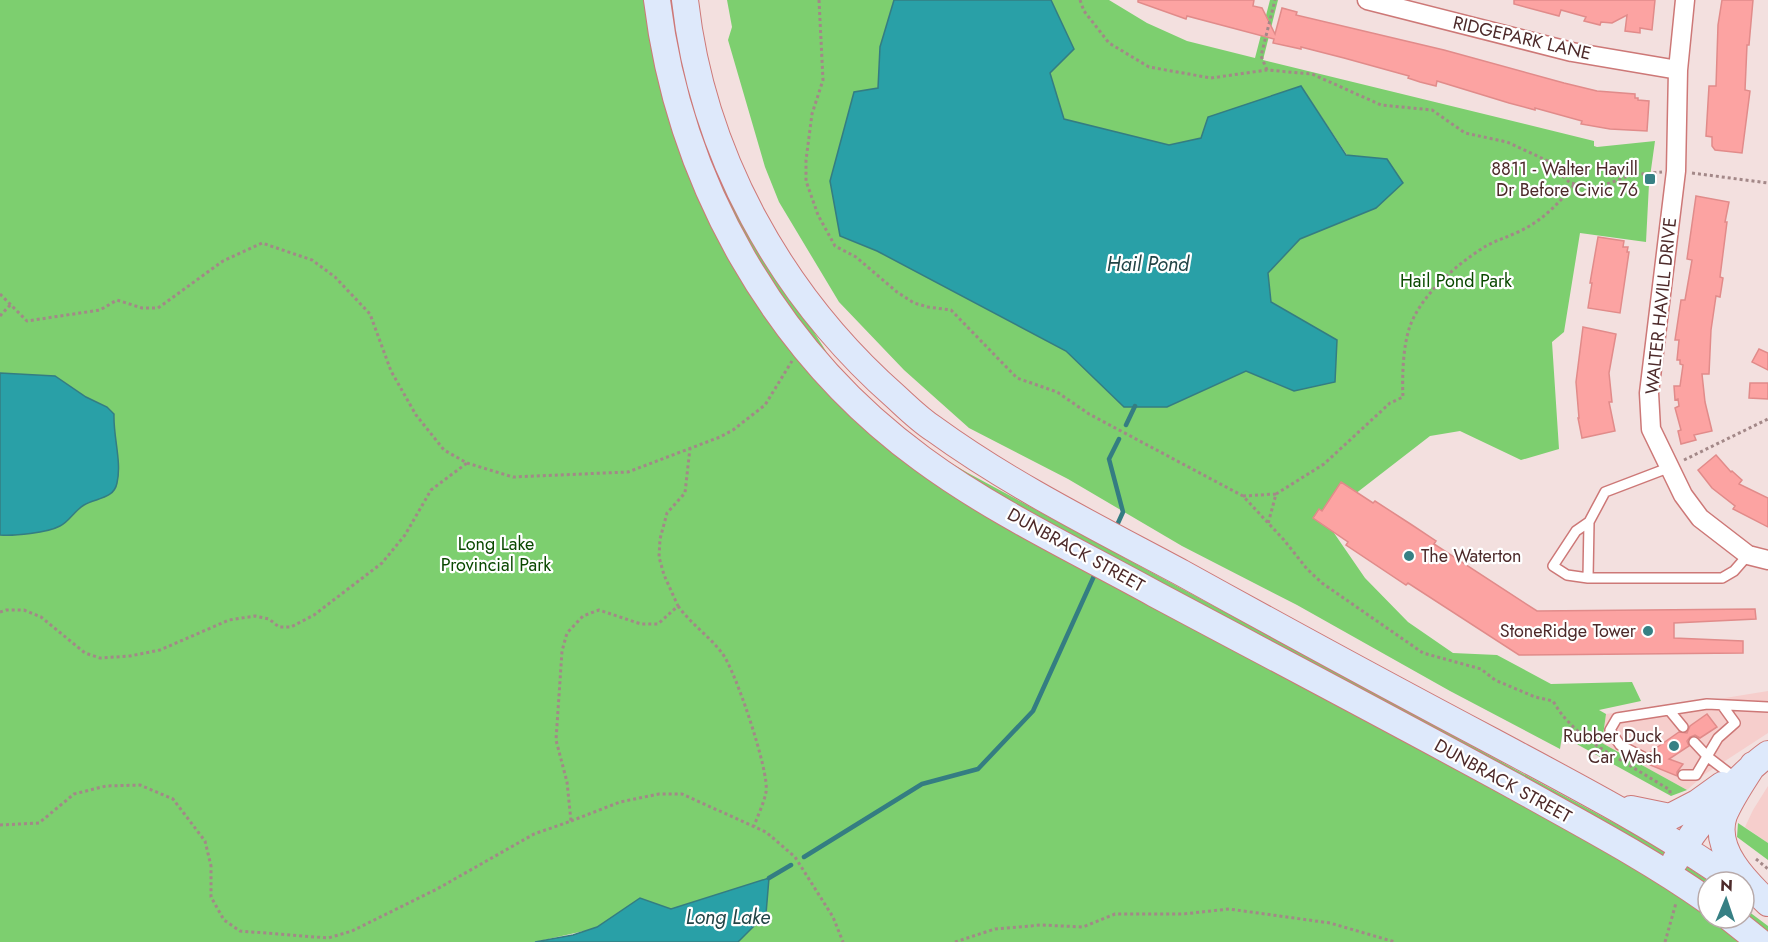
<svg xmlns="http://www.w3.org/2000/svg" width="1768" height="942" font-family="Jost,sans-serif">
  <rect width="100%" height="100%" fill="#f3e0df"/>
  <path fill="#f6cecc" d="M 1768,691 L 1768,733 L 1705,774 L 1687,790 L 1602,743 L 1606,714 L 1676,704 L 1700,702 Z
    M 1768,786 L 1768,843 L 1745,827 L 1753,810 Z"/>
  <path fill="#7dcf6f" d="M 0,0 L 681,0 L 780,278 L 829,356 L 871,402 L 892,423 L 942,458 L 968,473 L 1655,845 L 1710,882 L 1708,882 L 1708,918 L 1744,918 L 1744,908 L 1768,926 L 1768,942 L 601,942 L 584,931 L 535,942 L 0,942 L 0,535 L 28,534 L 60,526 L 83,505 L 103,497 L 116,449 L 113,431 L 114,414 L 107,407 L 86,397 L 55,376 L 0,373 Z
    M 727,0 L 894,0 L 880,47 L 878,88 L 840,236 L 877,251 L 1066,351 L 1124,407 L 1167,407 L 1246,371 L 1294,391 L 1336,340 L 1271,302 L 1268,273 L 1300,239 L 1376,208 L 1387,159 L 1347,155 L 1301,86 L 1201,138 L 1169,145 L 1064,119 L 1050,73 L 1074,49 L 1051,0 L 1109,0 L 1147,23 L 1187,41 L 1255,58 L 1270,0 L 1278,0 L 1263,60 L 1594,141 L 1594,146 L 1597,147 L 1655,141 L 1649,184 L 1646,242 L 1580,233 L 1564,332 L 1552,342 L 1559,449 L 1521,460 L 1460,431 L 1430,436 L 1346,501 L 1334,533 L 1365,578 L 1408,622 L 1453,653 L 1497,655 L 1551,684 L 1632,682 L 1641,701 L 1599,710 L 1606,714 L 1602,743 L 1687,790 L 1671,796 L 1562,736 L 1560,749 L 1450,691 L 1297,605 L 1182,546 L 1068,479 L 969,428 L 904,370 L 839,302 L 779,202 L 765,167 L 728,40 L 732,27 Z
    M 1738,823 L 1768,843 L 1768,860 L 1737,837 Z"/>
  <path fill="#29a0a7" stroke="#347d82" stroke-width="1.5" d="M 894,0 L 1051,0 L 1074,49 L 1050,73 L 1064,119 L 1169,145 L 1201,138 L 1208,117 L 1301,86 L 1346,155 L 1387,159 L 1403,183 L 1376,208 L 1300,239 L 1268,273 L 1271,302 L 1337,340 L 1335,382 L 1294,391 L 1246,371 L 1167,407 L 1124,407 L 1066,351 L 877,251 L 840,236 L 830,181 L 854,92 L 878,88 L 880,47 Z
    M 0,373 L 55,376 L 86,397 L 107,407 L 114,414 C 113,436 122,462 117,483 C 114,499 96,498 84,505 C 75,510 69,522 60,526 C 47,533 14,536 0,535 Z
    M 769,878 L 766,914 L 738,942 L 535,942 L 573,935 L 597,927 L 640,898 L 671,909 Z"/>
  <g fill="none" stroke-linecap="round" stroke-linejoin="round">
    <path stroke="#347d82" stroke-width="4.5" d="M 1126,425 L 1135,406
      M 1118,523 L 1123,512 L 1109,459 L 1119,439
      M 804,857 L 922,784 L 978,769 L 1033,711 L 1094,576
      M 769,878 L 791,865"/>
  </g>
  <path fill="#fca3a2" stroke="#e18b8a" stroke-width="1.5" d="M 1138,0 L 1254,0 L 1253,6 L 1262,8 L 1275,34 L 1282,8 L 1297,12 L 1296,15 L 1444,50 L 1564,83 L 1597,91 L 1635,94 L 1635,98 L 1638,98 L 1638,100 L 1649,101 L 1647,131 L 1610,129 L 1581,124 L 1582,121 L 1535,108 L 1535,110 L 1509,103 L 1437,81 L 1436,86 L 1420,82 L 1408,78 L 1409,76 L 1344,58 L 1301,47 L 1301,49 L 1273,43 L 1274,39 L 1187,16 L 1186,19 L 1138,2 Z
    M 1514,0 L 1655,0 L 1652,30 L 1640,28 L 1640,33 L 1625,31 L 1627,15 L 1612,23 L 1601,22 L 1600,25 L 1584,21 L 1586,17 L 1561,10 L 1559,16 L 1514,4 Z
    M 1722,0 L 1753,0 L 1749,45 L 1747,45 L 1745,90 L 1750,91 L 1742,153 L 1715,150 L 1712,146 L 1712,137 L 1706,136 L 1709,86 L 1716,86 L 1718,25 Z
    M 1696,196 L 1729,202 L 1725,222 L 1727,222 L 1720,277 L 1723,278 L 1720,297 L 1716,296 L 1711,330 L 1709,374 L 1702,374 L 1705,402 L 1712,431 L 1694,435 L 1696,440 L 1681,444 L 1678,431 L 1681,430 L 1675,408 L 1679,406 L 1678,399 L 1675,400 L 1674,386 L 1680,386 L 1683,365 L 1680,364 L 1680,360 L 1677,360 L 1679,340 L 1675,340 L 1681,300 L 1685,300 L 1692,260 L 1687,259 Z
    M 1598,237 L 1624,241 L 1623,247 L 1628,247 L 1627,252 L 1629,252 L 1620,313 L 1588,308 L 1592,283 L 1590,283 Z
    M 1583,327 L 1616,334 L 1609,373 L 1612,402 L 1609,402 L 1615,431 L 1582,438 L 1578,418 L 1579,418 L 1576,382 Z
    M 1759,349 L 1768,353 L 1768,370 L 1752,362 Z
    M 1750,383 L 1768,383 L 1768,399 L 1749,398 Z
    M 1716,455 L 1731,472 L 1732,471 L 1742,480 L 1739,484 L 1768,498 L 1768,527 L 1733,509 L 1735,506 L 1712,488 L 1698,470 Z
    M 1341,482 L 1373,503 L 1375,501 L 1412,525 L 1436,541 L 1434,544 L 1537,611 L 1755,609 L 1756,619 L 1674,623 L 1674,638 L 1743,641 L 1743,653 L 1519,655 L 1408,583 L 1406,585 L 1346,545 L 1348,542 L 1313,518 L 1319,509 L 1322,511 Z
    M 1707,714 L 1717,727 L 1700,738 L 1695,735 L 1690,737 L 1687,741 L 1689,746 L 1669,759 L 1683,764 L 1677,772 L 1677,776 L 1650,765 L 1654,758 L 1649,753 L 1679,732 L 1687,733 L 1690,726 Z"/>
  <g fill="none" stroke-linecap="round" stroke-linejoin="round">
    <defs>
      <path id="lane" d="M 1589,522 L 1576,531 L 1553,566 L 1567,575 L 1588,578 L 1722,578 L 1734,571 L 1748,555
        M 1588,578 L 1589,522 L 1605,492 L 1668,468
        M 1669,710 L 1683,727
        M 1694,742 L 1708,757 L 1734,777
        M 1647,759 L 1620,745 L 1610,730 L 1617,718 L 1707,704 L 1768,707
        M 1683,775 L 1696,775 L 1718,738 L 1735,723 L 1722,705"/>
      <path id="street" d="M 1367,0 L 1572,52 L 1678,70
        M 1685,0 L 1678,70 L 1676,171 L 1649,393 L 1651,429 L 1683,495 L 1700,518 L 1748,555 L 1768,560"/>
      <path id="secondary" d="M 657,0 C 679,181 774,351 922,459 C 994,512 1077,551 1155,594 C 1275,658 1395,721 1514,786 C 1580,823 1647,858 1708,901
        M 685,0 C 702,153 780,295 896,397 C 908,408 920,420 934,429 C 1011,485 1098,528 1182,573 C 1285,630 1388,686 1492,741 C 1574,785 1658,828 1734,882
        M 1753,765 C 1743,781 1731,798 1724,815 C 1712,849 1746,882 1768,903
        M 1631,809 L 1670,817 L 1697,803 L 1722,785
        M 1675,861 C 1695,827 1736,777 1768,754
        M 1730,918 L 1760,942"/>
    </defs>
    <use href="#lane" stroke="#cd7877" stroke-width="12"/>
    <use href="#street" stroke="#cd7877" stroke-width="21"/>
    <use href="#secondary" stroke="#cd7877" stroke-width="28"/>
    <path stroke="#a38888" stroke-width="3" stroke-dasharray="3 3" stroke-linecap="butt" d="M 819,0 L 823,80 L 812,114 L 806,160 L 806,181 L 818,215 L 835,246 L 856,257 L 897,292 L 914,303 L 928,307 L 951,310 L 1017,378 L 1057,392 L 1089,414 L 1243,496 L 1284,540 L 1307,569 L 1322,583 L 1423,653 L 1481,669 L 1495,680 L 1535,697 L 1553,701 C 1567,726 1589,741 1613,756
      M 1080,0 L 1084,11 L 1109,43 L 1149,67 L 1211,78 L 1267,70 L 1312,74 L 1381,105 L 1432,110 L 1465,133 L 1507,142 L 1548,161 L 1570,183 L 1599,187 L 1631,175 L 1662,172
      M 1267,70 L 1261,56 L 1275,0
      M 1692,173 L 1768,183
      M 0,294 L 27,321 L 100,310 L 117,300 L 142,308 L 158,308 L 223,261 L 262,243 L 312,260 L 335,277 L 370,314 L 391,371 L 416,415 L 444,450 L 467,463 L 513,477 L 628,472 L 720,437 L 733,430 L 765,405 L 792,361
      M 0,316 L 11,304
      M 1684,460 L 1768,419
      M 1276,494 L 1324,464 L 1390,403 L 1403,397 C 1402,377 1403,348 1409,329 C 1420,295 1457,264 1486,246 C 1497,240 1508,237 1520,231 C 1542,221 1559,203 1575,184
      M 1243,496 L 1276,494 L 1268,524
      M 678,606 C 691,624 709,636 722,653 C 735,669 770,773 766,792 C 764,803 758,815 754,826
      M 0,612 L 6,610 L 24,610 L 41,617 L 85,653 L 100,658 L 130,656 L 160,650 L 229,620 L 255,616 L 269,619 L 279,627 L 291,627 L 314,615 L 382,563 L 405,535 L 431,490 L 467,463
      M 1619,759 L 1670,790 L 1670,796
      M 571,821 L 620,802 L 659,794 L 682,794 L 766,832 L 795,857 L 833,917 L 843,942
      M 0,825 L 39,823 L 74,794 L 106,786 L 140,785 L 173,799 L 205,841 L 211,866 L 211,897 L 224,920 L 240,931 L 328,938 L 352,931 L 437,889 L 534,834 L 571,821 L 567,782 L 556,740 L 562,651 L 567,633 L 583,616 L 599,610 L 641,624 L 658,624 L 678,606 L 664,575 L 659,557 L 660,539 L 667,513 L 685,493 L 690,448
      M 1756,859 L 1768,869
      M 955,942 L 995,929 L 1041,925 L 1083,927 L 1115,914 L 1183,914 L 1229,909 L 1330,923 L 1395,942
      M 1665,942 L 1676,903"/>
    <use href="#lane" stroke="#fff" stroke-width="9"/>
    <use href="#street" stroke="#fff" stroke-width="18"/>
    <use href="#secondary" stroke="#dee9fb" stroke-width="26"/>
  </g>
  <g fill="#378084" stroke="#fff" stroke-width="2">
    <rect x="1644" y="173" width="12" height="12" rx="3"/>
    <circle cx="1409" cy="556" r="6"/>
    <circle cx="1648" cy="631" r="6"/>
    <circle cx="1674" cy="746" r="6"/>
  </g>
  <g text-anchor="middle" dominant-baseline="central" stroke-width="4.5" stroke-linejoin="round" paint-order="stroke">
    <g font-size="18" fill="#4d2a2a" stroke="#fff">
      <text transform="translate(1522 38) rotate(13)">RIDGEPARK LANE</text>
      <text transform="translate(1661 306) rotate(-84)">WALTER HAVILL DRIVE</text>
      <text transform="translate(1076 550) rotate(29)">DUNBRACK STREET</text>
      <text transform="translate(1503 781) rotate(29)">DUNBRACK STREET</text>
    </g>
    <g font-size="18" fill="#4d2a2a" stroke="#fff" text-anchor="end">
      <text x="1638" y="169">8811 - Walter Havill<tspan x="1638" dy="21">Dr Before Civic 76</tspan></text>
      <text x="1421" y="556" text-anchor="start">The Waterton</text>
      <text x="1636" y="631">StoneRidge Tower</text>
      <text x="1662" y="736">Rubber Duck<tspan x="1662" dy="21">Car Wash</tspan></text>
    </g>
    <g font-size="18" fill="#0a4900" stroke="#fff">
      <text x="1456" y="281">Hail Pond Park</text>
      <text x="496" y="544">Long Lake<tspan x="496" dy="21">Provincial Park</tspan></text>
    </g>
    <g font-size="20" font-style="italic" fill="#224446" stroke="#fff">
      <text x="1148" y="264">Hail Pond</text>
      <text x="728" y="917">Long Lake</text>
    </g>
  </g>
  <g transform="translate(1726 900) rotate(2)"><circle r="28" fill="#ffffff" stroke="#b8aaaa" stroke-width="1.5"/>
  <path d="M0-4.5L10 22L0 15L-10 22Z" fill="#378084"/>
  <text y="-9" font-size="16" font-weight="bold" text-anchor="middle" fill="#4d2a2a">N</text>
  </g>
</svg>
